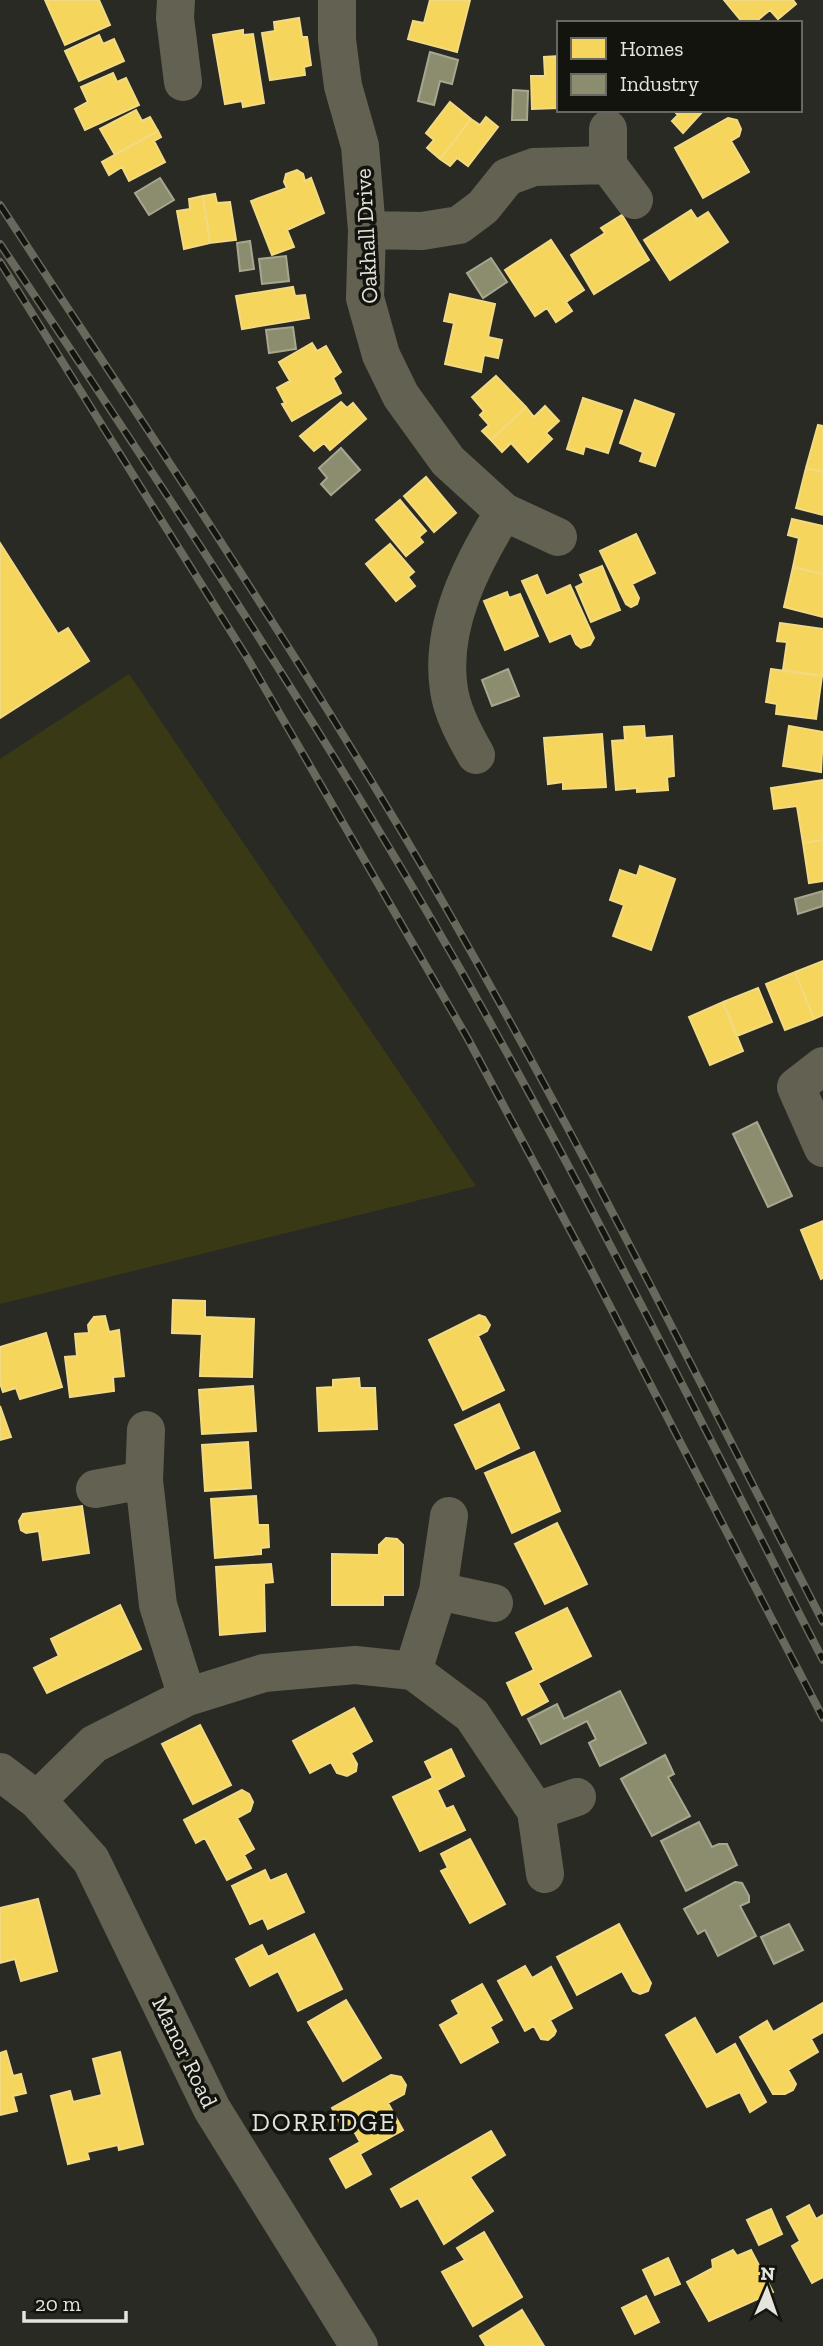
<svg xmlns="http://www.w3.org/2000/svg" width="823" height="2346" font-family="'Zilla Slab',serif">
  <rect width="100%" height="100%" fill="#2a2a24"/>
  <path fill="#3a3916" d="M 129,674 L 476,1186 L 0,1304 L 0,759 Z"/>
  <path fill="#f6d55c" stroke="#f1da83" stroke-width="2" d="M 45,0 L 99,0 L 110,25 L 65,45 Z
    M 430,0 L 470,0 L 457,52 L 408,39 L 413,21 L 424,23 Z
    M 724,0 L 793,0 L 796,4 L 778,19 L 770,10 L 754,23 L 743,23 Z
    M 299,18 L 302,37 L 307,37 L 311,65 L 304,67 L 305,75 L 270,80 L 262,33 L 275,31 L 274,22 Z
    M 243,30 L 243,35 L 253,34 L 264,103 L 243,107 L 242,101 L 225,104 L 213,35 Z
    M 99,35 L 103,44 L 114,39 L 124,61 L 79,81 L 65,51 Z
    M 559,56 L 559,108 L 532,109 L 531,76 L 545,76 L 544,57 Z
    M 113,73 L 117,82 L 126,78 L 139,105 L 85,130 L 75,109 L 88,102 L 81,87 Z
    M 450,102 L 471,119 L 440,159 L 427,148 L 434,140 L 426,133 Z
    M 136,110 L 142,121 L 150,117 L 158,131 L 115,155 L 100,129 Z
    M 673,110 L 704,110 L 683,133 L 672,121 L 678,115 Z
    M 486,117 L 498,127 L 468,166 L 457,158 L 450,166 L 440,159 L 471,119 L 480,125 Z
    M 728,118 L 737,120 L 741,129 L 739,136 L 731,141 L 749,172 L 703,198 L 675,148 Z
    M 158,131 L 161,137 L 154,141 L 165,162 L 129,181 L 122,167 L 109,175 L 102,162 Z
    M 297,170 L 303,174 L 305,181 L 311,178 L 324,213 L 287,230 L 294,247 L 272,255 L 251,201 L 287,188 L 284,182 L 286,174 Z
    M 215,194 L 217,203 L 230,202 L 236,240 L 210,243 L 203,196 Z
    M 203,196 L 210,243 L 184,249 L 177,211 L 190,209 L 189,199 Z
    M 691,210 L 697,219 L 708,212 L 728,242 L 670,280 L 644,240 Z
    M 622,215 L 649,260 L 594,294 L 571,255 L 605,233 L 601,228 Z
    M 551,240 L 584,290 L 566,302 L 572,311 L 556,322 L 547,308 L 535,316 L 505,270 Z
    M 293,287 L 295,296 L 305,295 L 309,318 L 242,329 L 236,296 Z
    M 450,294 L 495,304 L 488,337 L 502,340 L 498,358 L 484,355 L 481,372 L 445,364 L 454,323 L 444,321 Z
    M 312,343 L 317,351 L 326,346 L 341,372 L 333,378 L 341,393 L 292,421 L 282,404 L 285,403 L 277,388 L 290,381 L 279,362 Z
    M 496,376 L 526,407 L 491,440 L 482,431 L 489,425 L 480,415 L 484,411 L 472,397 Z
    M 583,398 L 622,411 L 608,453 L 585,446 L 583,454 L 567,449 Z
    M 635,400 L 674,414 L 655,466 L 640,461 L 643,452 L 620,443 Z
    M 341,402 L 347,408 L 353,403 L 366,419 L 330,450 L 324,443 L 314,451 L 300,436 Z
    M 545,406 L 559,421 L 546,433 L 552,439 L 528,462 L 511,443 L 502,452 L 491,440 L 526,407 L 534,417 Z
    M 818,425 L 823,426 L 823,472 L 806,468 Z
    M 806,468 L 823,472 L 823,515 L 796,508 Z
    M 426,477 L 456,513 L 434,532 L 404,496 Z
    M 400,500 L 426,531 L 419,537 L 423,542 L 406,556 L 376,520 Z
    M 792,519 L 823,526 L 823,574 L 793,567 L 799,538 L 788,535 Z
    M 636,534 L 655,573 L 632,584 L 639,598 L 637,604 L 631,607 L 626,604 L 600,551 Z
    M 0,543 L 58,634 L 68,628 L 89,661 L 0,718 Z
    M 390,544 L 414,572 L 408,577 L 415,586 L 396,601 L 366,564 Z
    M 602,566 L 620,610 L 591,622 L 576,587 L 584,583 L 580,575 Z
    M 793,567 L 823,574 L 823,617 L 784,607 Z
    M 537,575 L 546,596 L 570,585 L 594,638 L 590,645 L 581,648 L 576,644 L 571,633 L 550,642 L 522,581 Z
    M 507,592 L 509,598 L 520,594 L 538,636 L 505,650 L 484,601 Z
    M 780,623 L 823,629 L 822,676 L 783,670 L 787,642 L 777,641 Z
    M 771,669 L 822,676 L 816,719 L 776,714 L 777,704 L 766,702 Z
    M 644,726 L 645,738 L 672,736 L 674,776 L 667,777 L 668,790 L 637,792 L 637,788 L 616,790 L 612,741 L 625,740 L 624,727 Z
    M 789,726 L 823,732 L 821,772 L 783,766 Z
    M 602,734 L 606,787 L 563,789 L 563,782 L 548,784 L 544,738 Z
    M 823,780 L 823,840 L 803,843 L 797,806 L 774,809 L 771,788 Z
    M 823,840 L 823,881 L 809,883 L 803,843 Z
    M 640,866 L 675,879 L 651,950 L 613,936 L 624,905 L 610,900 L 620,870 L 637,876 Z
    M 823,961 L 823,1015 L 814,1019 L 795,972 Z
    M 795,972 L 814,1019 L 785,1030 L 766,984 Z
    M 758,988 L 772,1022 L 737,1036 L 723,1002 Z
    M 723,1002 L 743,1051 L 710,1065 L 689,1017 Z
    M 823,1221 L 823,1278 L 821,1279 L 801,1230 Z
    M 173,1300 L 205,1301 L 205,1317 L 254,1319 L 252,1377 L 200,1376 L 202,1334 L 172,1333 Z
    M 479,1315 L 485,1317 L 490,1325 L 487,1331 L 478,1336 L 504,1390 L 463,1410 L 429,1340 Z
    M 105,1316 L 109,1332 L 119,1330 L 124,1376 L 113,1377 L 114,1391 L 70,1397 L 65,1357 L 77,1356 L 75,1334 L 89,1333 L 88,1325 L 94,1317 Z
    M 46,1333 L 62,1387 L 20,1399 L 16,1388 L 3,1392 L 0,1383 L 0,1347 Z
    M 359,1378 L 360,1388 L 375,1388 L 377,1429 L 319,1431 L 317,1388 L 333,1387 L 333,1380 Z
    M 253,1386 L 256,1431 L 202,1434 L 199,1390 Z
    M 499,1404 L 519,1448 L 476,1469 L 455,1425 Z
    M 0,1406 L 11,1437 L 0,1440 Z
    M 248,1442 L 251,1488 L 205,1491 L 202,1445 Z
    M 534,1452 L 560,1511 L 512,1533 L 485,1473 Z
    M 256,1496 L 258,1525 L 268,1525 L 269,1547 L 261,1548 L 261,1554 L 215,1558 L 211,1499 Z
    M 82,1506 L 89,1553 L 43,1560 L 39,1531 L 26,1533 L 21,1530 L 19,1521 L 23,1514 Z
    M 557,1523 L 587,1584 L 545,1604 L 515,1544 Z
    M 386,1538 L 397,1539 L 403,1545 L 403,1595 L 383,1595 L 383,1605 L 332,1605 L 332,1554 L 379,1555 L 379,1545 Z
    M 271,1564 L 273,1582 L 264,1583 L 265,1631 L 220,1635 L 216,1567 Z
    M 120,1605 L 141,1649 L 47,1693 L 34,1668 L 59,1656 L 51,1639 Z
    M 567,1608 L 591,1656 L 538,1683 L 548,1701 L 522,1715 L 507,1683 L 534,1670 L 516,1633 Z
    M 354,1708 L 372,1741 L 351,1753 L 357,1764 L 356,1771 L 347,1776 L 337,1773 L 331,1762 L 310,1773 L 293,1741 Z
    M 200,1725 L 231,1785 L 193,1804 L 162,1744 Z
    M 451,1749 L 464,1776 L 437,1790 L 446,1809 L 453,1806 L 465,1830 L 420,1851 L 393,1797 L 433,1778 L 425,1762 Z
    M 242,1790 L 249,1794 L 253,1802 L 250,1811 L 237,1818 L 254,1849 L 244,1855 L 251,1868 L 227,1880 L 205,1838 L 196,1843 L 184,1820 Z
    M 470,1839 L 505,1904 L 470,1923 L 441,1871 L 448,1868 L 441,1854 Z
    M 265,1870 L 270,1881 L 286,1874 L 304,1912 L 268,1929 L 263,1918 L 250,1924 L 232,1886 Z
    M 38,1899 L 57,1971 L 21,1981 L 15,1959 L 0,1963 L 0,1908 Z
    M 619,1924 L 651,1983 L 648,1991 L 640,1994 L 633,1991 L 622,1971 L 577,1995 L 557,1957 Z
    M 314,1934 L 342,1989 L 298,2011 L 278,1971 L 250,1986 L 236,1959 L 262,1945 L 268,1957 Z
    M 525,1966 L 532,1978 L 551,1967 L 572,2008 L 550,2020 L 556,2031 L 554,2035 L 548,2040 L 541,2039 L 534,2026 L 525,2031 L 498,1981 Z
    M 482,1984 L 502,2020 L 490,2027 L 498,2042 L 461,2063 L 440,2025 L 459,2014 L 452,2001 Z
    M 346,2000 L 381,2058 L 343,2081 L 308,2022 Z
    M 823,2003 L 823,2032 L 811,2039 L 818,2052 L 788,2070 L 796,2084 L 793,2090 L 785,2094 L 773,2094 L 740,2037 L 767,2021 L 773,2032 Z
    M 695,2018 L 716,2055 L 735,2044 L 766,2102 L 750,2112 L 740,2092 L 707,2107 L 666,2035 Z
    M 6,2051 L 13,2076 L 21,2074 L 26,2093 L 13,2096 L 17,2111 L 0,2115 L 0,2053 Z
    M 120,2052 L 143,2144 L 119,2150 L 118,2145 L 87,2152 L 89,2159 L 68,2164 L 51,2096 L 70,2091 L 73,2102 L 102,2095 L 93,2059 Z
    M 391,2075 L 401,2077 L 406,2085 L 404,2094 L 388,2103 L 403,2130 L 360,2154 L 371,2174 L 346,2188 L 330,2159 L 360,2142 L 350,2124 L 343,2129 L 332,2108 Z
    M 491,2131 L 505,2155 L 470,2177 L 493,2211 L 444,2244 L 418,2198 L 401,2207 L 391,2189 Z
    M 809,2205 L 816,2219 L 823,2215 L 823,2277 L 812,2283 L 792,2246 L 800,2241 L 787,2217 Z
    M 771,2209 L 782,2234 L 759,2245 L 747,2220 Z
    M 484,2232 L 522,2297 L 473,2326 L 442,2272 L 465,2260 L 457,2248 Z
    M 733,2250 L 737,2256 L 751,2250 L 773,2292 L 709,2321 L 687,2282 L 713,2268 L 712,2260 Z
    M 668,2258 L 680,2284 L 655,2295 L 643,2270 Z
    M 646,2296 L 659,2322 L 635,2334 L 622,2308 Z
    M 522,2310 L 544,2346 L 486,2346 L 480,2336 Z"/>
  <path fill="#8c8c6e" stroke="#a7a790" stroke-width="2" d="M 430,52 L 458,60 L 452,84 L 440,81 L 434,105 L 418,101 Z
    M 513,90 L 528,91 L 527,120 L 512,120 Z
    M 160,178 L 174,200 L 149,215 L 135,193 Z
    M 250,241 L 254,269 L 240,271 L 237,243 Z
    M 286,256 L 289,281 L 262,284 L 259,259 Z
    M 491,258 L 507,282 L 483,298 L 467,273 Z
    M 293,327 L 296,349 L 269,353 L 266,330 Z
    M 341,448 L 360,470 L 331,495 L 321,484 L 327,478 L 319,468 Z
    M 508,669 L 519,696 L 492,706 L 482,680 Z
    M 823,891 L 823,906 L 798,914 L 795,899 Z
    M 757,1122 L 792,1196 L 768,1207 L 733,1134 Z
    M 620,1691 L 646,1743 L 600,1766 L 589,1743 L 596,1739 L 587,1721 L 541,1744 L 528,1719 L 557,1704 L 564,1719 Z
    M 665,1755 L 674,1774 L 668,1777 L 690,1816 L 652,1836 L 621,1779 Z
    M 699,1822 L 712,1847 L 719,1844 L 727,1844 L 737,1865 L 686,1891 L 661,1841 Z
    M 735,1882 L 742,1883 L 749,1896 L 749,1902 L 740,1906 L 756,1936 L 718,1956 L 705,1930 L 698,1934 L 684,1909 Z
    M 789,1924 L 803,1950 L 774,1964 L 761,1937 Z"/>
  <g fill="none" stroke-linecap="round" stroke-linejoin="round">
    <path stroke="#636252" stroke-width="38" d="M 176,0 L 175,18 L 183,82
      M 337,0 L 337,40 L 343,86 L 360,146 L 367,230 L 365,298 L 381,355 L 401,396 L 448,461 L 504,512 C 472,563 439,627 449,690 C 452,712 465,736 476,755
      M 608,129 L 608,165 L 634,200
      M 367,230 L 422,231 L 459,225 L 483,207 L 507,177 L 534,167 L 608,165
      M 504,512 L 558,537
      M 823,1066 L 796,1087 L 823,1148
      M 146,1430 L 144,1480 L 158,1605 L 187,1697
      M 95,1489 L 144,1480
      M 438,1591 L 494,1603
      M 413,1671 L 438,1591 L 449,1516
      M 0,1772 L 37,1800 L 91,1860 L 212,2109 L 359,2346
      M 37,1800 L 94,1744 L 187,1697 L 264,1673 L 355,1665 L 413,1671 L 472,1715 L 536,1811 L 577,1797
      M 536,1811 L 545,1874"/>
    <defs>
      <path id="rail" d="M 0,205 C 138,416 280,626 409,844 C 558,1097 689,1361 823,1622
        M 0,244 C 159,481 317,719 459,967 C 588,1194 704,1428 823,1660
        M 0,262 L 248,659 L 468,1039 L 586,1260 L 823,1718"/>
    </defs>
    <use href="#rail" stroke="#68685d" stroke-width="8"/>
    <use href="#rail" stroke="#14140f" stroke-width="5" stroke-dasharray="16" stroke-linecap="butt"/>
  </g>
  <g text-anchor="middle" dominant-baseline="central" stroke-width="7" stroke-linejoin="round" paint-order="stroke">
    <g font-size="23" fill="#e5e5de" stroke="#14140f">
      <text transform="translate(366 236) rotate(-93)">Oakhall Drive</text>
      <text transform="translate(185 2052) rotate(64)">Manor Road</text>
    </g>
    <g font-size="26" letter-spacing="2" fill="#e5e5de" stroke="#14140f">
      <text x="324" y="2122">DORRIDGE</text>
    </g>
  </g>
  <rect x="557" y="21" width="245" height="91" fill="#14140f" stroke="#686862" stroke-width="2"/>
  <rect x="571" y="38" width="35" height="21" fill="#f6d55c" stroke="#686862" stroke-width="2"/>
  <text x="620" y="56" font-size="21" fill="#e5e5de">Homes</text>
  <rect x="571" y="74" width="35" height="21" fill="#8c8c6e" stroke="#686862" stroke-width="2"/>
  <text x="620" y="91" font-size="21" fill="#e5e5de">Industry</text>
  <g transform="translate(767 2290) rotate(2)" stroke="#14140f" stroke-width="5" paint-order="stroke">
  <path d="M0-5L12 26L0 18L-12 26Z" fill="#e5e5de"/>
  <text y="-10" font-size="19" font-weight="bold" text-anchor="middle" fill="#e5e5de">N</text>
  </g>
  <path d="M24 2311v10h102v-10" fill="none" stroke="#e5e5de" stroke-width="3.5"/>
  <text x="35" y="2311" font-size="21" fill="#e5e5de" stroke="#14140f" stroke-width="5" paint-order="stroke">20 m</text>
</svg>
